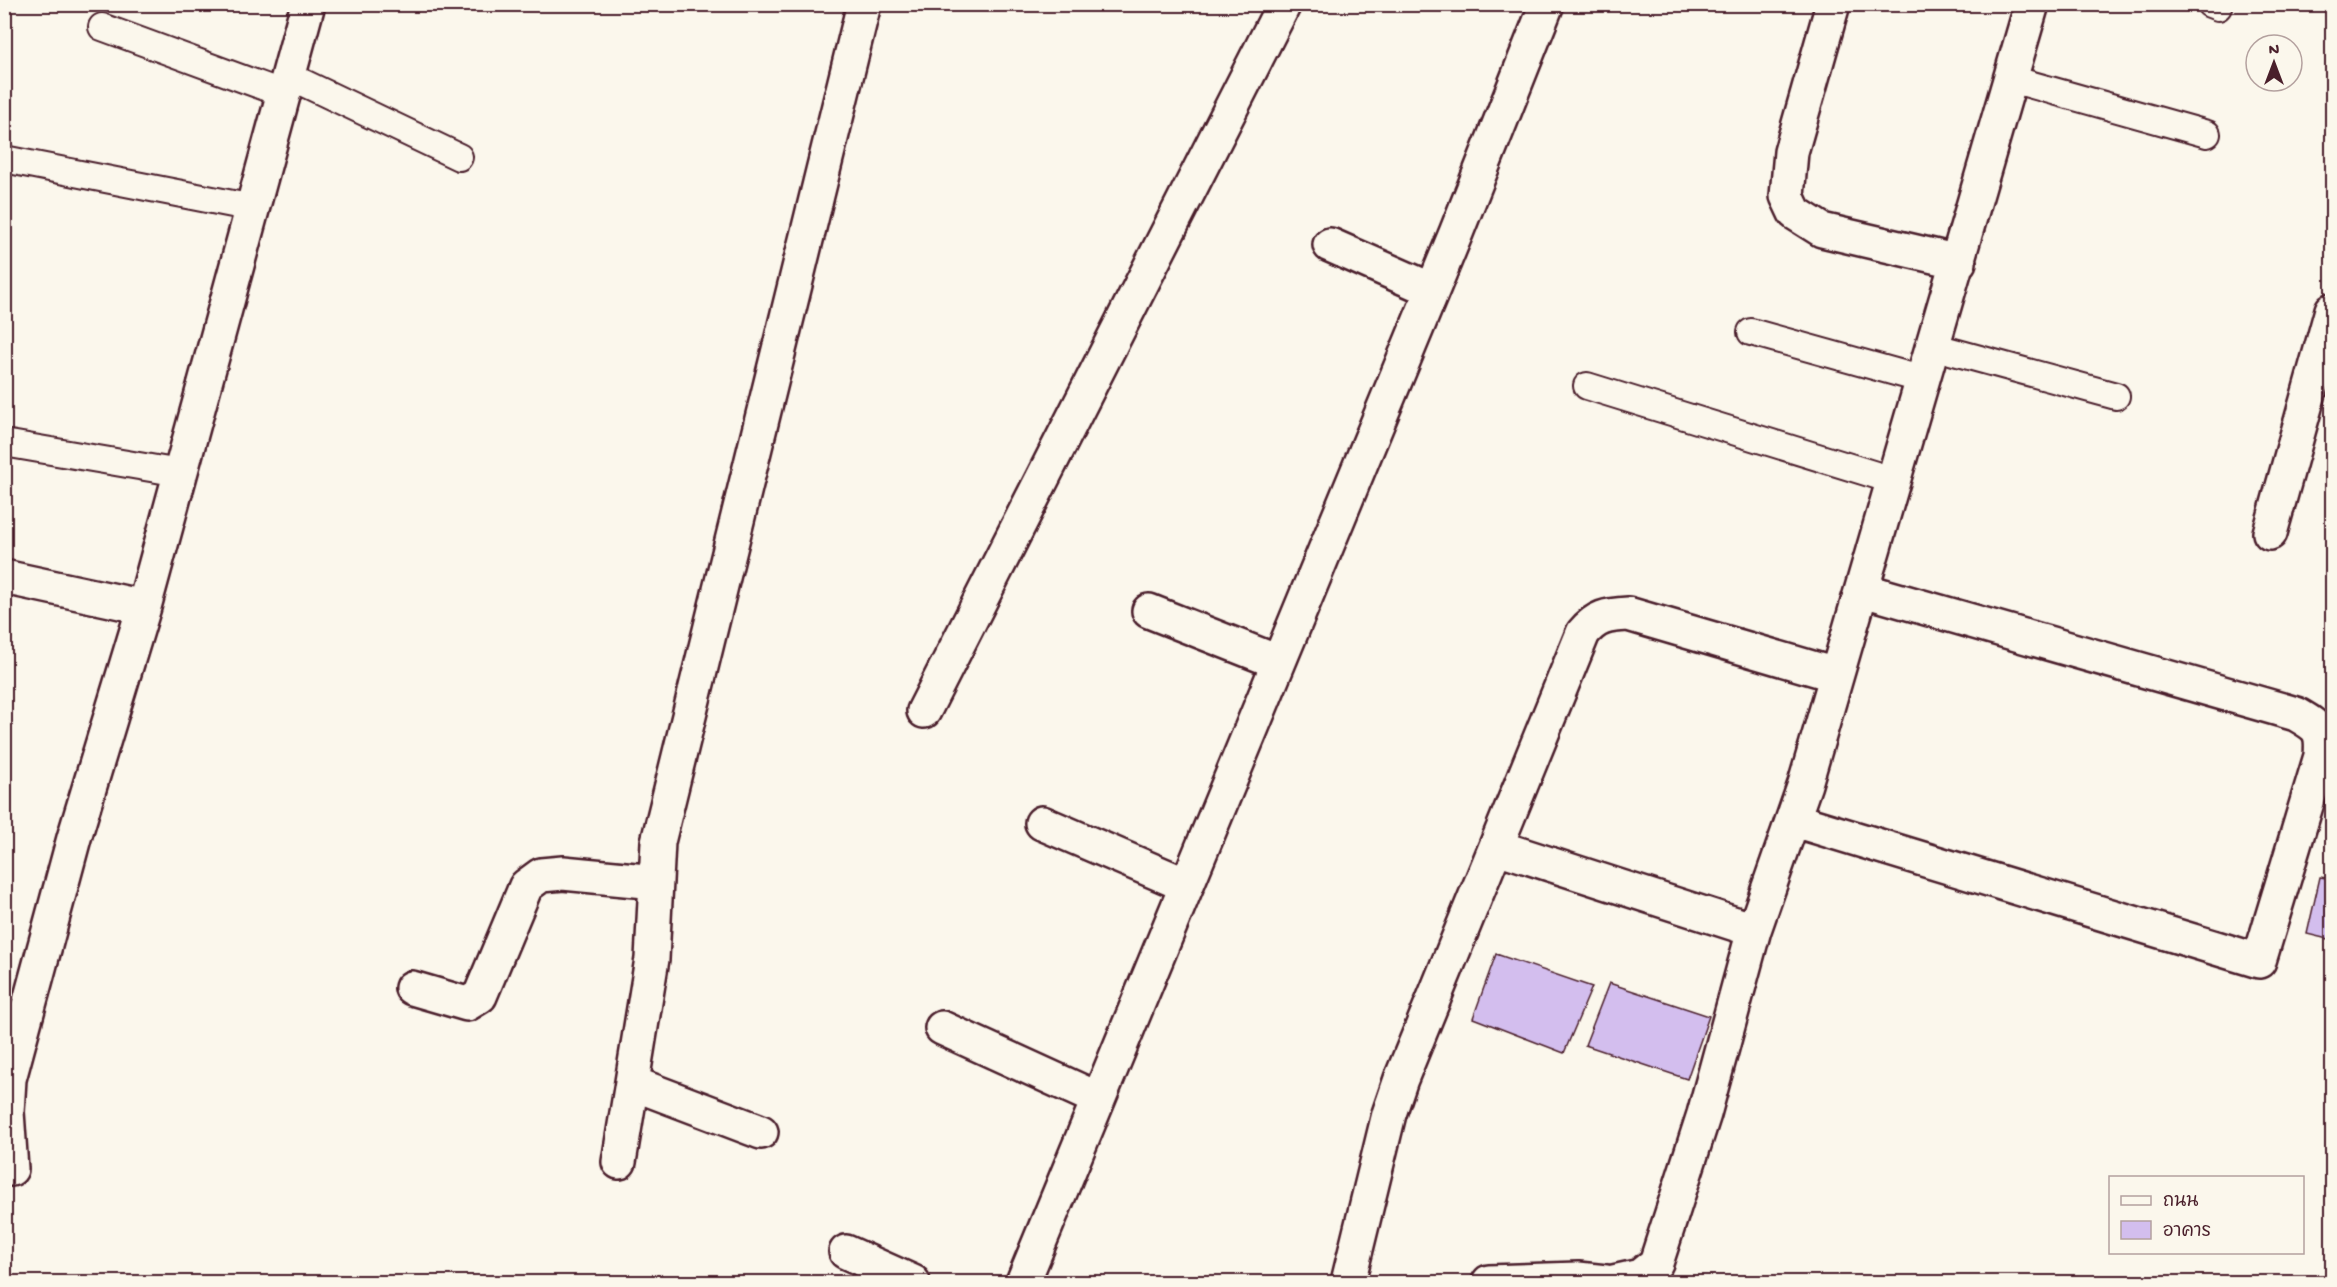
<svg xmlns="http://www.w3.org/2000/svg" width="2337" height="1287" font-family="'Gochi Hand','Playpen Sans Thai',sans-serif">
  <rect width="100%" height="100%" fill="#fbf7ec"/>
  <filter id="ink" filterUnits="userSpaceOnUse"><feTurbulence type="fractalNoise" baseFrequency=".0167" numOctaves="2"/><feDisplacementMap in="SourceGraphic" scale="12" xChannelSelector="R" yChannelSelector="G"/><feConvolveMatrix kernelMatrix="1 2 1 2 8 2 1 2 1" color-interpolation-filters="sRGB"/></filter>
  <g filter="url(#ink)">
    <path fill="#d3beee" stroke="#4a1f2b" stroke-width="1.5" d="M 2320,877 L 2332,879 L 2332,940 L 2307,934 Z
      M 1496,954 L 1592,987 L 1564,1053 L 1473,1018 Z
      M 1609,983 L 1709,1016 L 1687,1079 L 1585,1045 Z"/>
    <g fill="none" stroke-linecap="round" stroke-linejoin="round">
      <defs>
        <path id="service" d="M 2210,4 L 2218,7
          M 102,27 L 284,94
          M 289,76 L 459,157
          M 2011,79 L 2207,134
          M 4,159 L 253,208
          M 1751,332 L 1924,380
          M 1932,346 L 2116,396
          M 1587,386 L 1892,480
          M 4,443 L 180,473"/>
        <path id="minor" d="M 1833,4 L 1791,152 L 1787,196 L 1795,213 L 1822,230 L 1959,262
          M 1330,245 L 1432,290
          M 2270,533 L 2332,310
          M 4,577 L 144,607 L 308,4
          M 1149,611 L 1278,662
          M 924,711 L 1284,4
          M 1794,820 L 2259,961 L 2321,756 C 2323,729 2318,727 2296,714 L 1863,590
          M 1042,823 L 1186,885
          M 1497,847 L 1754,930
          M 412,988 L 467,1004 L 480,996 L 526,886 L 541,875 L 563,873 L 656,882
          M 942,1028 L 1098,1099
          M 632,1083 L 761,1132
          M 619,1162 L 652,959 L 658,842 L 864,4
          M 11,1169 L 7,1112 L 9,1079 L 74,838 L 144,607
          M 846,1252 L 913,1282
          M 1023,1282 L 1456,233 L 1547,4
          M 1348,1282 L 1389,1114 L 1401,1079 L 1583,633 C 1596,617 1607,615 1628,614 L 1836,675
          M 1489,1282 L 1578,1279 L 1606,1282
          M 1613,1282 L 1640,1276 L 1656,1263 L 1704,1114 L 1754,930 L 1805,784 L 2032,4"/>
      </defs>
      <use href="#service" stroke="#4a1f2b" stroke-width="30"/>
      <use href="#minor" stroke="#4a1f2b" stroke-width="38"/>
      <use href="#service" stroke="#fbf7ec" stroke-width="26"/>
      <use href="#minor" stroke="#fbf7ec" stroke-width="33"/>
    </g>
  </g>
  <rect width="2337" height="1287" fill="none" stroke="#fbf7ec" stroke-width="24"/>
  <rect x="12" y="12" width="2313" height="1263" fill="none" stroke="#4a1f2b" stroke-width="2" filter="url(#ink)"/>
  <rect x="2109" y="1176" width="195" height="78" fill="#fbf7ec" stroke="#b4a19f" stroke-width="1.5"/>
  <rect x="2121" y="1196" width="30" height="9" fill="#fbf7ec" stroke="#b4a19f" stroke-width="1.5"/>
  <text x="2163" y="1206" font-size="18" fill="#4a1f2b">ถนน</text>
  <rect x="2121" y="1221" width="30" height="18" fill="#d3beee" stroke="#b4a19f" stroke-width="1.5"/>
  <text x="2163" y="1236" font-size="18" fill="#4a1f2b">อาคาร</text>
  <g transform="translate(2274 63)"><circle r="28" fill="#fbf7ec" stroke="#b4a19f" stroke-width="1.5"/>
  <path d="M0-4.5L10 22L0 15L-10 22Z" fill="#4a1f2b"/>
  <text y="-9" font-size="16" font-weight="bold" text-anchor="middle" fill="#4a1f2b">N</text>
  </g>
</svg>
